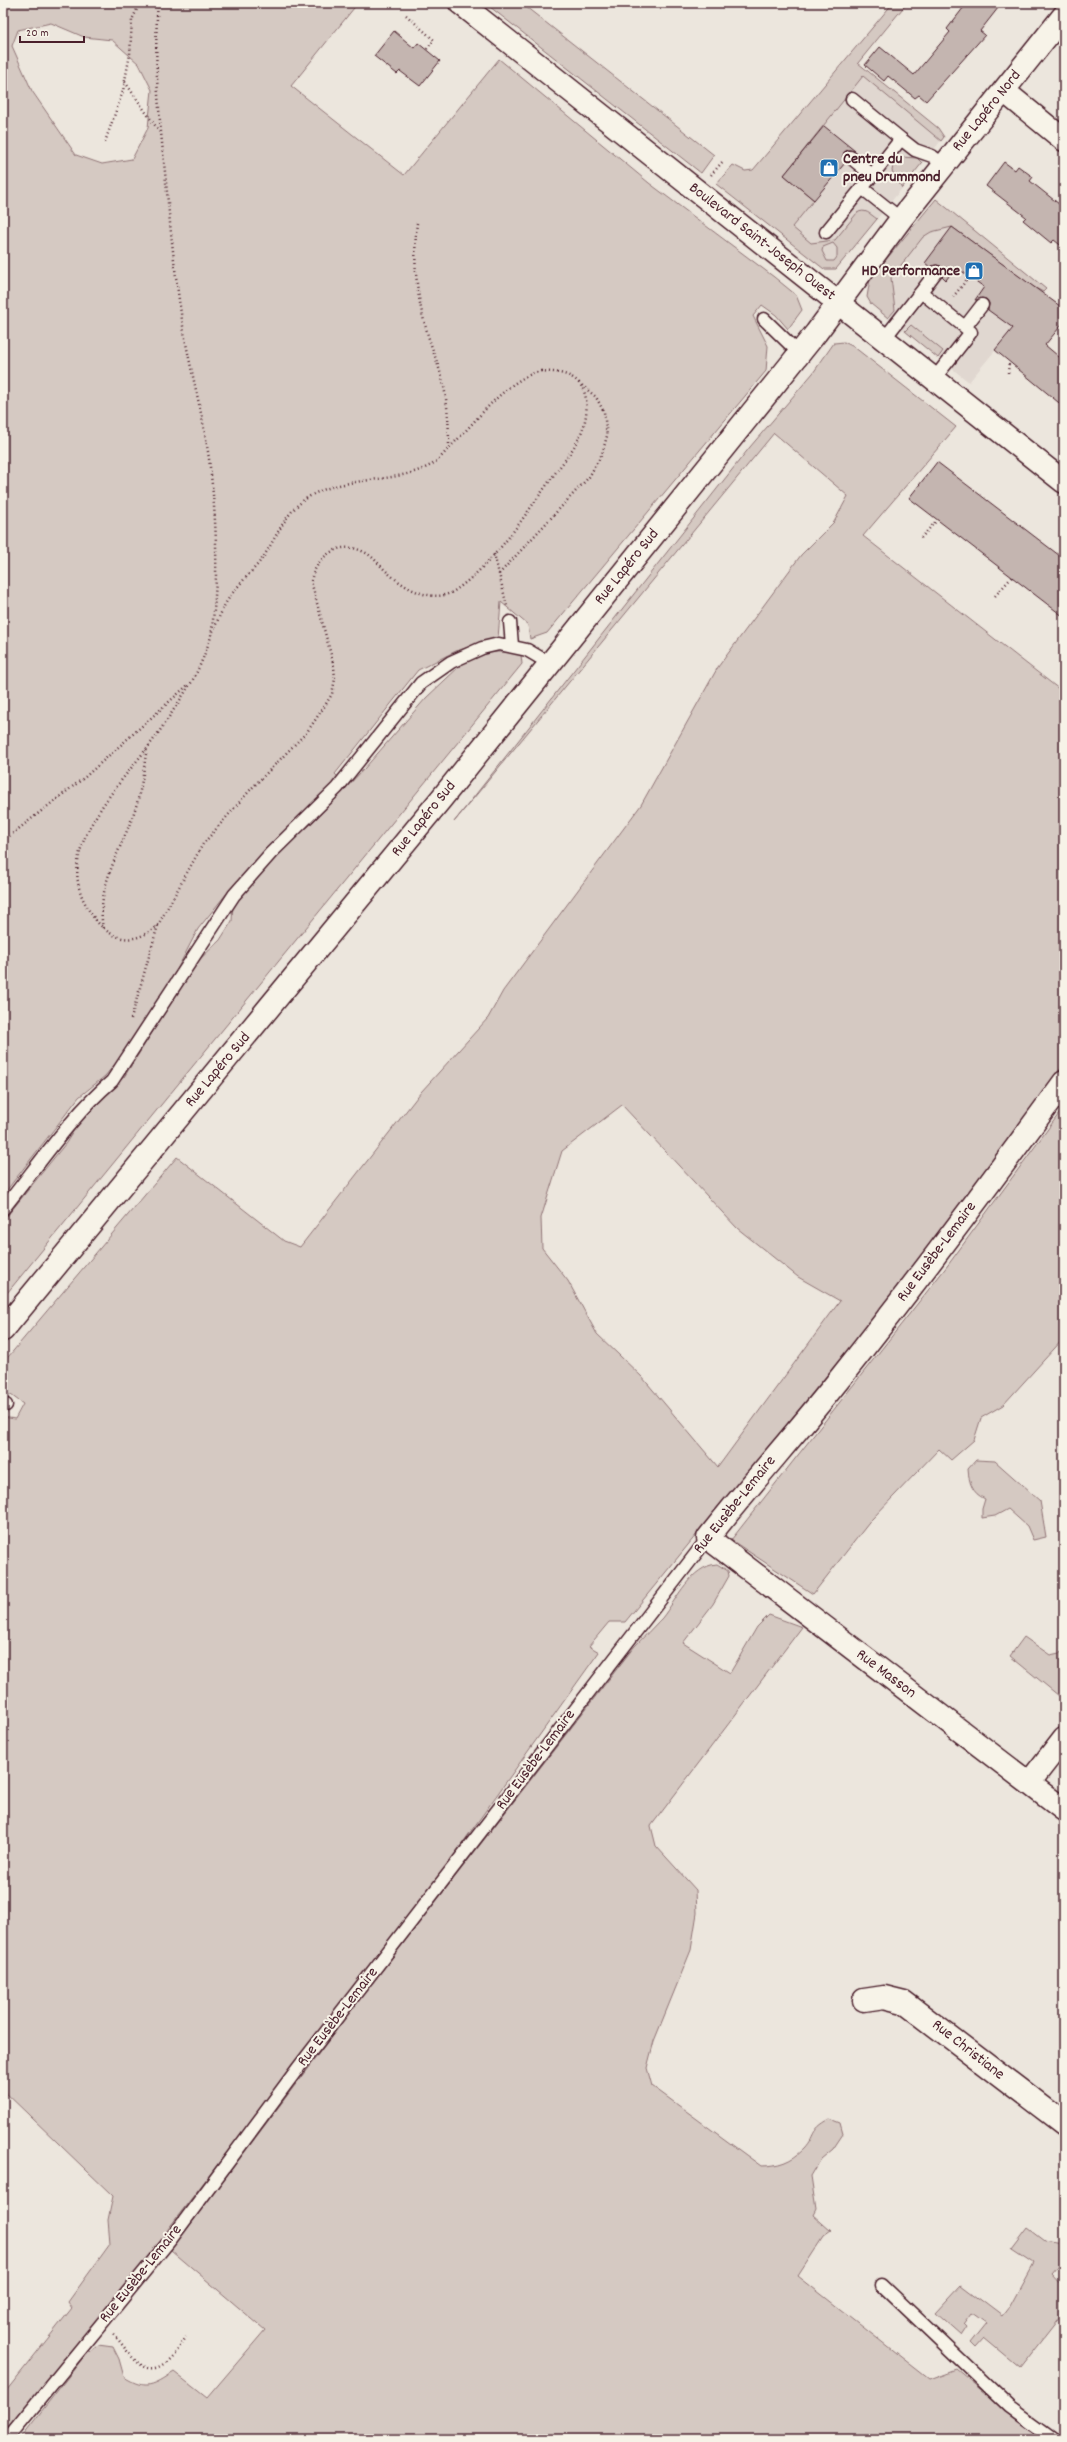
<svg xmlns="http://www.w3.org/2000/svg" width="1067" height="2442" font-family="Dekko,sans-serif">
  <rect width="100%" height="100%" fill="#ece6dd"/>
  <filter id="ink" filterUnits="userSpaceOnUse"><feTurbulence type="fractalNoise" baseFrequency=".025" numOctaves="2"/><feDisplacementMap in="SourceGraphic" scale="8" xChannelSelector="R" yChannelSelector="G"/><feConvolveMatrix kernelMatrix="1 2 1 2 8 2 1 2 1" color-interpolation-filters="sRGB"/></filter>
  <g filter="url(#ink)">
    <path fill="#e0d7d0" d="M 858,63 L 938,128 L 944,137 L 836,269 L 829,270 L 824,269 L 743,206 Z
      M 936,199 L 1046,289 L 969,382 L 877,310 L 867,297 L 870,279 Z"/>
    <path fill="#d5c9c2" stroke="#907476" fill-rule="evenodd" d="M 3,3 L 358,3 L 291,86 L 404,175 L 499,59 L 649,183 L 774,277 L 796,295 L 802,310 L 788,329 L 776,315 L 762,305 L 753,316 L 768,346 L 766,371 L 547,633 L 530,639 L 528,625 L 501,602 L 498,638 L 456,651 L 418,670 L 335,774 L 339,778 L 231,888 L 198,929 L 169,985 L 121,1057 L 105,1076 L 79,1097 L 3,1195 ZM 51,23 L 84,37 L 112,40 L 139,64 L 152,90 L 148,128 L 132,159 L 102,164 L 76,155 L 32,91 L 12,46 L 18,30 Z
      M 485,3 L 521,3 L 714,155 L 701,173 Z
      M 893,3 L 907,3 L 858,63 L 938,128 L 944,137 L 941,141 L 863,76 L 784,175 L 814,200 L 792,227 L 811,243 L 835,240 L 857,213 C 865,208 870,214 877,219 L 836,269 L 824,269 L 716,184 L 733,165 L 745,171 L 753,170 ZM 833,243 L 837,248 L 837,257 L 834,261 L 827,261 L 822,251 L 823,247 Z
      M 901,157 L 917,158 L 922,163 L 902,188 L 892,171 L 893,166 Z
      M 936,199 L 1046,289 L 1043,292 L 1032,286 L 952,227 L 931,232 L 923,237 L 891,278 L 895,310 L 888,318 L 871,304 L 867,297 L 870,279 Z
      M 911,325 L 943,351 L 938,358 L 905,331 Z
      M 844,342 L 854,347 L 956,427 L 863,536 L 1064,693 L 1064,1064 L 881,1309 L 625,1622 L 609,1622 L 589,1646 L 599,1652 L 439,1876 L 168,2229 L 159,2245 L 3,2433 L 3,2395 L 72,2308 L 68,2302 L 110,2244 L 108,2220 L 113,2196 L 3,2090 L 3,1417 L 15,1419 L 23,1404 L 11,1395 L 3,1395 L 3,1363 L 177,1157 L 284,1241 L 300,1247 L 421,1092 L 488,1018 L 503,991 L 641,805 L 718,667 L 801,555 L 834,522 L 848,496 L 774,433 L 454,822 L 750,447 L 813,373 L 834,343 ZM 622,1105 L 737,1228 L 798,1277 L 840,1301 L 718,1467 L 642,1377 L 597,1334 L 568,1281 L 542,1248 L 541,1218 L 562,1151 Z
      M 490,652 L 508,652 L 521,655 L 522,664 L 3,1298 L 3,1221 L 66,1143 L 86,1111 L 124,1077 L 197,962 L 220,940 L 232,921 L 233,903 L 274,855 L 309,826 L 364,769 L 426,698 L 462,664 Z
      M 1064,1107 L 1064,1338 L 1003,1405 L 981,1418 L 974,1440 L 951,1460 L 939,1449 L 872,1519 L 813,1594 L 731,1540 L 948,1265 Z
      M 976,1460 L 995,1461 L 1040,1501 L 1046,1537 L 1033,1540 L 1027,1526 L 1008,1509 L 995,1516 L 982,1518 L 982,1509 L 985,1499 C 972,1493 969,1483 968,1469 Z
      M 717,1564 L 728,1571 L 729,1576 L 713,1604 L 683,1643 L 730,1673 L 757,1627 L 769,1615 L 802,1627 L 651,1826 L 656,1846 L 696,1890 L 697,1913 L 691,1950 L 654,2041 L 647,2068 L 652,2086 L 761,2166 C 778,2166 791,2162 804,2149 C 816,2136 809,2130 830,2119 L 840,2123 L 843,2134 L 833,2149 L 821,2159 L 811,2176 L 816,2209 L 813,2215 L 831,2231 L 824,2236 L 798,2276 L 929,2379 L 956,2369 L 1041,2439 L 20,2439 L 82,2359 L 98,2345 L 113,2347 L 119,2359 L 124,2377 C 146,2391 154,2385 174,2372 L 207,2398 L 265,2330 L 171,2250 L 353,2008 L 634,1647 C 643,1637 653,1628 662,1618 C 677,1599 691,1566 717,1564 Z
      M 1024,1637 L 1050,1655 L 1064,1652 L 1064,1700 L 1010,1656 Z
      M 1028,2228 L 1045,2241 L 1064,2244 L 1064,2260 L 1052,2274 L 1064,2287 L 1064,2312 L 1020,2368 L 984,2338 L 975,2348 L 970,2343 L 986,2323 L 972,2313 L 964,2324 L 967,2327 L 961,2336 L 935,2313 L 961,2285 L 1002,2316 L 1009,2307 L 1033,2263 L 1012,2249 Z"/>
    <path fill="#c4b5b0" stroke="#4a1f2b" d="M 967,3 L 1002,3 L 980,31 L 985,35 L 926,101 L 919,95 L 915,98 L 888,76 L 884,81 L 865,65 L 880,47 L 914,75 L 950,32 L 947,29 Z
      M 394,31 L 414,48 L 418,43 L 440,61 L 420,86 L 400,71 L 397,74 L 374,56 Z
      M 824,126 L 855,151 L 848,150 L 844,152 L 843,156 L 845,163 L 814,200 L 784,175 Z
      M 1004,162 L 1015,170 L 1018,166 L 1033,177 L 1030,181 L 1064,208 L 1064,248 L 1054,240 L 1051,243 L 1023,220 L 1026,217 L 986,186 Z
      M 952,227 L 1064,309 L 1064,322 L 1045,345 L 1064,361 L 1064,407 L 995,350 L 1013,328 L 988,310 L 989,303 L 986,299 L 975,300 L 984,287 L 956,267 L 946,280 L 942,276 L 943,273 L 941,266 L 937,265 L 930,267 L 925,263 Z
      M 937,462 L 1064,559 L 1064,617 L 909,498 Z"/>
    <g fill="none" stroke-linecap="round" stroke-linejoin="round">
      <defs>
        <path id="lane" d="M 852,99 L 901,139
          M 850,157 L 872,175
          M 901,219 L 862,188 L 901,139 L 915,150 L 932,156 L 944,165
          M 826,232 L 862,188
          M 921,292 L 936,272
          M 764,319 L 799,353
          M 965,327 L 982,305
          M 884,339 L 921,292 L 971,332 L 934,379
          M 510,622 L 512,645
          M 3,1209 C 38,1166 70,1117 112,1081 L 234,895 L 271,853 L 337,788 L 421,683 L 451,662 L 482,648 L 499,644 L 527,650 L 549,663
          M 3,1405 L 6,1405
          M 882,2285 L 1010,2407 L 1054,2439
          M 7,2439 L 171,2239 L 298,2068 L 708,1538"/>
        <path id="street" d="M 1004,91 L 1064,140
          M 1064,1082 C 989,1185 913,1287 833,1387 C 792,1438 748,1487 708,1538 L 1064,1810
          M 3,1330 L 441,799 L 816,333 L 901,219 L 1064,15
          M 1029,1783 L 1064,1738
          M 864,2000 L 884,1997 L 904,2002 L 1064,2124"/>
        <path id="secondary" d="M 460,3 L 1064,482"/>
      </defs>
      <use href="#lane" stroke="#4a1f2b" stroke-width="15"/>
      <use href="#street" stroke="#4a1f2b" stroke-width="25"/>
      <use href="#secondary" stroke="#4a1f2b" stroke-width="25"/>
      <path stroke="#4a1f2b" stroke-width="2.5" stroke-dasharray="1 3" stroke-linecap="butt" d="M 158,3 C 153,62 160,123 166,182 C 171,234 176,286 185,338 C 193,381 205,423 210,467 C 217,524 219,579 211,636
        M 406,15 L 434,40 L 426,50
        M 125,82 L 161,134
        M 105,142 L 123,91 L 130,54 L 132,20 L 140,3
        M 711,175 L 724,160
        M 417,223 C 413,258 416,294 426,328 C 431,348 440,367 444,387 C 448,407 449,427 449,447
        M 953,297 L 969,277
        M 541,371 C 552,372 564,372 573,378 C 590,388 588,413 583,428 C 577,447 562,463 551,479 C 523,518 496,561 457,589 C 435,606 404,588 387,572 C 379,565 373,556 364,552 C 339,539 316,557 311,581 L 334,666 L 335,679 L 332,694 L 324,707 L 307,732 L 252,788 L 203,844 L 158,925 C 126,954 98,932 83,899 C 75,882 76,863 82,845 C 95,809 128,773 151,743 C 165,724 178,703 191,683 C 204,661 210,636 221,613 C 229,592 249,576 262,559 C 273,543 281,523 294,509 C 328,472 388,487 429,466 C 438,462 445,452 451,446 C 477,421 506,379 541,371 Z
        M 1008,373 L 1009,362
        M 921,538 L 937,520
        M 494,554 L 507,606
        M 499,574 L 589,477 L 602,454 L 607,436 L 604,412 L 596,397 L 578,382
        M 995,596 L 1012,577
        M 1061,648 L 1064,645
        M 3,841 L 85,777 L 189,684
        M 103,928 C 95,884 126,843 137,803 C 142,785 144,766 147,748
        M 131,1019 L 158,925
        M 114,2335 C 121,2342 127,2352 134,2359 C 158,2383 175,2355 186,2337"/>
      <use href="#lane" stroke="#f7f3e8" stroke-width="12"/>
      <use href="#street" stroke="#f7f3e8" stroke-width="22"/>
      <use href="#secondary" stroke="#f7f3e8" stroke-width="22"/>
    </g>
  </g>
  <defs>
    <symbol id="shop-square" viewBox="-11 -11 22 22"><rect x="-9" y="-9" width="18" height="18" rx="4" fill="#1f6fb2" stroke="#f7f3e8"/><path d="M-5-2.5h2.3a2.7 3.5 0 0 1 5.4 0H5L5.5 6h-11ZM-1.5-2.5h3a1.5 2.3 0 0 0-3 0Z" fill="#fff"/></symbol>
  </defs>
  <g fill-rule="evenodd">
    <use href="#shop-square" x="818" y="157" width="22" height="22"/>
    <use href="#shop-square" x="963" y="260" width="22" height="22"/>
  </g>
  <g text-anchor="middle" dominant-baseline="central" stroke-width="4" stroke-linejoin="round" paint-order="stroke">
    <g font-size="16" fill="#4a1f2b" stroke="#f7f3e8">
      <text transform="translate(987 111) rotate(-51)">Rue Lapéro Nord</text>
      <text transform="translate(762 242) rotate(38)">Boulevard Saint-Joseph Ouest</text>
      <text transform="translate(627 567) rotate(-51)">Rue Lapéro Sud</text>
      <text transform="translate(424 819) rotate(-51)">Rue Lapéro Sud</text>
      <text transform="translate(218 1070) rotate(-50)">Rue Lapéro Sud</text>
      <text transform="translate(937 1252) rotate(-53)">Rue Eusèbe-Lemaire</text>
      <text transform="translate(735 1505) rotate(-51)">Rue Eusèbe-Lemaire</text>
      <text transform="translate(886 1674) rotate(37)">Rue Masson</text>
      <text transform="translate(536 1760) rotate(-53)">Rue Eusèbe-Lemaire</text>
      <text transform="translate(338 2017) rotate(-52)">Rue Eusèbe-Lemaire</text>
      <text transform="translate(968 2050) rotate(38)">Rue Christiane</text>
      <text transform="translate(141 2274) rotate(-51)">Rue Eusèbe-Lemaire</text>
    </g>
    <g font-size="16" font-weight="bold" fill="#4a1f2b" stroke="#f7f3e8" text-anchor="start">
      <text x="843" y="159">Centre du<tspan x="843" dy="18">pneu Drummond</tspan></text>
      <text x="960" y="271" text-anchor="end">HD Performance</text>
    </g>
  </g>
  <rect width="1067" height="2442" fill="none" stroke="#f7f3e8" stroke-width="16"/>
  <rect x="8" y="8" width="1051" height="2426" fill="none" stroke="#4a1f2b" stroke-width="1.5" filter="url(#ink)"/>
  <path d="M20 36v6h64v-6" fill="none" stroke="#4a1f2b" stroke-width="2"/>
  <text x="26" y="36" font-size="12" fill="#4a1f2b" stroke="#f7f3e8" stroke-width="3" paint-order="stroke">20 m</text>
</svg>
